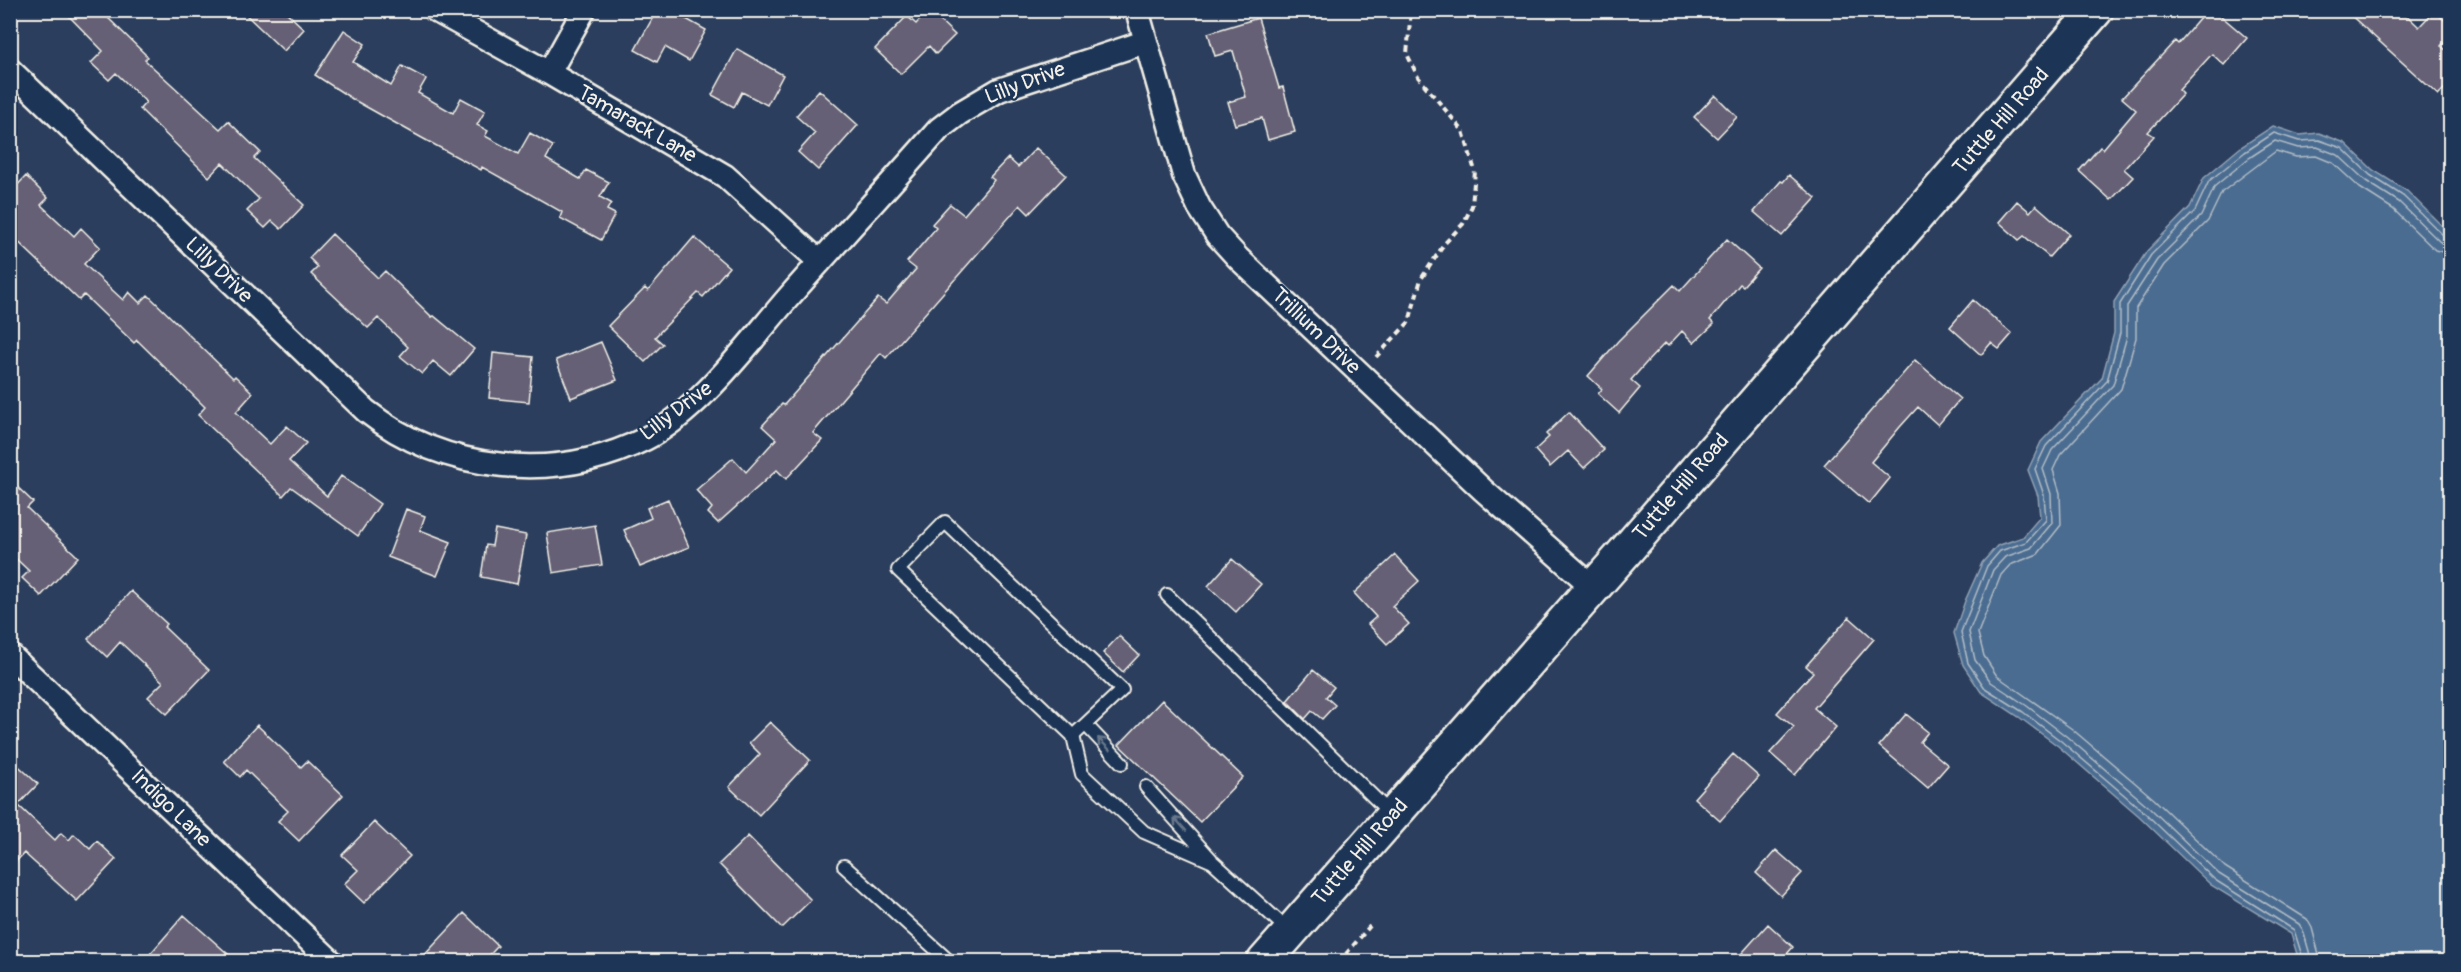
<svg xmlns="http://www.w3.org/2000/svg" width="2461" height="972" font-family="Pangolin,sans-serif">
  <rect width="100%" height="100%" fill="#2c3e5d"/>
  <filter id="ink" filterUnits="userSpaceOnUse"><feTurbulence type="fractalNoise" baseFrequency=".0167" numOctaves="2"/><feDisplacementMap in="SourceGraphic" scale="12" xChannelSelector="R" yChannelSelector="G"/><feConvolveMatrix kernelMatrix="1 2 1 2 8 2 1 2 1" color-interpolation-filters="sRGB"/></filter>
  <g filter="url(#ink)">
    <path fill="#4b6c91" stroke="#8fa1b4" stroke-width="1.5" d="M 2273,126 L 2300,135 L 2319,133 L 2345,143 L 2373,170 L 2407,191 L 2450,234 L 2450,961 L 2299,961 L 2291,934 L 2211,885 L 2139,816 L 2058,746 L 2019,717 L 1981,692 L 1963,665 L 1954,633 L 1965,601 L 1982,563 L 1997,546 L 2023,537 L 2040,517 L 2038,496 L 2028,470 L 2041,442 L 2102,378 L 2114,333 L 2114,302 L 2147,251 L 2190,207 L 2204,178 L 2241,147 Z"/>
    <g fill="none" stroke-linecap="round" stroke-linejoin="round">
      <path stroke="#b0bcc5" stroke-width="1.5" d="M 2304,962 L 2294,930 L 2215,880 L 2143,811 L 2061,741 L 2023,712 L 1985,688 L 1968,663 L 1961,632 L 1987,566 L 2000,551 L 2026,542 L 2046,520 L 2044,495 L 2035,469 L 2046,446 L 2107,381 L 2120,333 L 2120,304 L 2151,255 L 2195,211 L 2209,181 L 2245,152 L 2274,133 L 2299,141 L 2319,140 L 2342,148 L 2370,175 L 2403,196 L 2444,236 L 2450,237
        M 2312,962 L 2303,930 L 2299,924 L 2219,874 L 2148,806 L 2066,736 L 2027,706 L 1991,682 L 1975,660 L 1969,632 L 1993,570 L 2005,557 L 2031,548 L 2052,523 L 2051,494 L 2043,469 L 2052,450 L 2113,385 L 2127,336 L 2127,306 L 2157,260 L 2201,216 L 2215,186 L 2249,158 L 2275,141 L 2298,148 L 2317,147 L 2338,155 L 2366,181 L 2399,202 L 2440,242 L 2450,245
        M 2321,962 L 2312,928 L 2307,919 L 2225,867 L 2154,799 L 2072,729 L 1997,676 L 1984,656 L 1978,633 L 2001,575 L 2010,565 L 2038,554 L 2061,525 L 2060,493 L 2053,470 L 2060,455 L 2121,389 L 2136,338 L 2136,308 L 2164,265 L 2208,221 L 2222,192 L 2276,151 L 2296,157 L 2316,156 L 2333,163 L 2360,188 L 2393,209 L 2435,250 L 2450,254"/>
    </g>
    <path fill="#666176" stroke="#f4f1e8" stroke-width="1.5" d="M 63,10 L 100,10 L 148,57 L 145,60 L 220,129 L 228,121 L 260,152 L 254,158 L 304,205 L 281,229 L 272,221 L 265,228 L 247,211 L 259,199 L 222,163 L 209,177 L 140,109 L 146,102 L 116,73 L 109,80 L 91,63 L 103,51 Z
      M 241,10 L 284,10 L 304,29 L 284,51 Z
      M 657,10 L 670,10 L 706,30 L 689,61 L 665,47 L 657,62 L 635,50 Z
      M 929,10 L 955,35 L 936,54 L 929,46 L 901,74 L 875,49 L 907,16 L 916,24 Z
      M 2207,10 L 2214,10 L 2247,38 L 2224,65 L 2212,54 L 2179,90 L 2183,94 L 2148,132 L 2154,136 L 2124,169 L 2133,177 L 2111,200 L 2079,171 L 2100,147 L 2103,149 L 2136,110 L 2122,98 L 2175,41 L 2178,44 Z
      M 2345,10 L 2401,10 L 2419,27 L 2434,11 L 2451,26 L 2451,35 L 2441,46 L 2451,54 L 2451,82 L 2438,95 Z
      M 1258,18 L 1279,88 L 1283,87 L 1295,132 L 1268,140 L 1262,118 L 1235,125 L 1228,102 L 1246,97 L 1233,51 L 1215,56 L 1208,33 Z
      M 344,30 L 365,44 L 353,62 L 391,86 L 402,66 L 426,79 L 418,93 L 453,113 L 461,98 L 485,111 L 477,125 L 488,131 L 485,136 L 518,154 L 530,133 L 553,146 L 546,159 L 580,179 L 586,170 L 609,182 L 600,197 L 611,203 L 607,210 L 615,214 L 601,240 L 560,218 L 562,212 L 482,167 L 481,170 L 422,138 L 354,100 L 315,75 Z
      M 737,49 L 783,75 L 767,105 L 742,92 L 734,107 L 712,95 Z
      M 819,90 L 858,125 L 818,170 L 798,152 L 815,133 L 796,116 Z
      M 1715,95 L 1737,117 L 1717,138 L 1694,117 Z
      M 1036,148 L 1066,175 L 1029,214 L 1020,205 L 886,358 L 881,353 L 813,433 L 822,440 L 786,479 L 777,470 L 718,523 L 708,513 L 712,508 L 696,490 L 733,458 L 746,472 L 776,439 L 762,426 L 782,404 L 784,405 L 878,298 L 886,304 L 916,269 L 907,262 L 936,228 L 932,224 L 950,204 L 964,215 L 994,180 L 990,177 L 1008,158 L 1018,167 Z
      M 1789,175 L 1816,198 L 1782,236 L 1754,212 L 1781,181 L 1783,182 Z
      M 26,176 L 48,198 L 41,205 L 74,236 L 81,228 L 100,247 L 84,264 L 123,300 L 129,292 L 140,303 L 148,295 L 233,378 L 235,376 L 253,393 L 236,412 L 270,444 L 287,426 L 306,443 L 289,461 L 327,496 L 341,476 L 380,504 L 358,536 L 291,487 L 283,496 L 198,415 L 205,407 L 137,340 L 134,343 L 84,295 L 79,300 L 10,234 L 10,193 Z
      M 2017,201 L 2030,212 L 2036,205 L 2069,234 L 2049,257 L 2024,236 L 2019,240 L 1999,222 Z
      M 332,234 L 378,278 L 385,271 L 432,317 L 434,316 L 474,349 L 451,376 L 433,361 L 422,374 L 400,356 L 408,347 L 378,318 L 368,328 L 311,274 L 318,267 L 309,258 Z
      M 694,237 L 729,267 L 703,297 L 698,293 L 655,337 L 663,344 L 645,362 L 608,326 L 645,288 L 648,291 Z
      M 1727,239 L 1759,268 L 1743,286 L 1740,284 L 1710,320 L 1714,324 L 1694,343 L 1682,331 L 1668,346 L 1665,343 L 1646,363 L 1631,380 L 1640,388 L 1619,413 L 1598,394 L 1602,389 L 1588,376 L 1618,341 L 1674,285 L 1680,291 Z
      M 1973,300 L 2012,334 L 1999,349 L 1991,343 L 1981,355 L 1950,327 Z
      M 601,342 L 617,380 L 571,398 L 556,360 Z
      M 493,353 L 533,357 L 529,402 L 489,398 Z
      M 1915,360 L 1960,399 L 1938,425 L 1918,407 L 1900,427 L 1871,462 L 1890,478 L 1869,504 L 1824,465 Z
      M 1569,412 L 1604,450 L 1584,468 L 1568,451 L 1550,467 L 1535,450 L 1549,437 L 1546,434 Z
      M 10,480 L 33,502 L 27,508 L 78,557 L 41,596 L 22,578 L 29,571 L 10,553 Z
      M 668,499 L 689,547 L 640,567 L 624,530 L 651,518 L 647,508 Z
      M 406,509 L 425,516 L 420,530 L 451,542 L 437,576 L 388,557 Z
      M 595,525 L 602,565 L 553,573 L 547,533 Z
      M 495,529 L 526,535 L 517,584 L 481,577 L 486,545 L 492,546 Z
      M 1395,555 L 1419,581 L 1392,606 L 1409,624 L 1387,644 L 1368,624 L 1376,617 L 1354,593 Z
      M 1232,559 L 1261,584 L 1236,612 L 1208,586 Z
      M 131,591 L 167,624 L 164,627 L 209,670 L 167,714 L 148,697 L 163,682 L 120,642 L 107,657 L 88,639 Z
      M 1849,617 L 1874,639 L 1814,708 L 1836,727 L 1795,775 L 1770,753 L 1794,727 L 1777,713 L 1813,672 L 1806,666 Z
      M 1119,636 L 1139,655 L 1123,672 L 1103,653 Z
      M 1313,670 L 1334,687 L 1326,697 L 1335,705 L 1322,719 L 1312,711 L 1305,719 L 1287,701 Z
      M 1162,700 L 1243,777 L 1200,822 L 1119,745 Z
      M 1906,714 L 1928,732 L 1920,742 L 1948,765 L 1928,788 L 1879,746 Z
      M 770,722 L 810,760 L 759,815 L 729,787 L 760,754 L 749,743 Z
      M 257,725 L 301,767 L 307,761 L 343,795 L 299,841 L 278,821 L 288,811 L 246,770 L 240,777 L 224,761 Z
      M 1733,754 L 1759,777 L 1720,821 L 1694,798 Z
      M 10,758 L 38,784 L 18,805 L 55,840 L 61,833 L 69,840 L 74,834 L 90,849 L 97,841 L 116,859 L 77,901 L 24,853 L 10,868 Z
      M 374,822 L 410,856 L 364,903 L 344,884 L 358,870 L 342,855 Z
      M 748,836 L 811,900 L 782,928 L 719,864 Z
      M 1776,850 L 1802,873 L 1781,896 L 1756,873 Z
      M 464,913 L 498,946 L 483,962 L 418,962 Z
      M 184,915 L 237,962 L 143,962 Z
      M 1768,924 L 1793,947 L 1780,962 L 1734,962 Z"/>
    <g fill="none" stroke-linecap="round" stroke-linejoin="round">
      <defs>
        <path id="service" d="M 1167,595 L 1391,814
          M 1086,725 L 1122,763
          M 1073,736 L 1122,690 L 945,522 L 898,570 L 1073,736 L 1082,774 L 1144,832 L 1213,862 L 1289,931
          M 1146,787 L 1211,859
          M 844,866 L 950,962"/>
        <path id="minor" d="M 435,10 L 549,73 L 725,176 L 820,262
          M 1137,10 L 1184,175 L 1199,207 L 1217,235 L 1238,258 L 1483,490 L 1594,588
          M 10,70 L 366,411 C 444,472 555,484 645,439 C 698,412 748,344 787,299 C 837,242 889,186 939,129 L 960,113 L 999,90 L 1145,42
          M 549,73 L 584,10
          M 10,655 L 332,962"/>
        <path id="secondary" d="M 1264,962 L 1624,553 L 2096,10"/>
      </defs>
      <use href="#service" stroke="#f4f1e8" stroke-width="16"/>
      <use href="#minor" stroke="#f4f1e8" stroke-width="27"/>
      <use href="#secondary" stroke="#f4f1e8" stroke-width="38"/>
      <path stroke="#f4f1e8" stroke-width="4" stroke-dasharray="6 4.5" stroke-linecap="butt" d="M 1376,357 L 1409,322 L 1421,279 L 1445,243 L 1463,224 L 1472,206 L 1475,171 L 1463,131 L 1418,77 L 1407,54 L 1411,10
        M 1339,962 L 1370,926"/>
      <use href="#service" stroke="#1d3557" stroke-width="12"/>
      <use href="#minor" stroke="#1d3557" stroke-width="22"/>
      <use href="#secondary" stroke="#1d3557" stroke-width="33"/>
    </g>
    <defs><path id="oneway-shaft" d="M-6 0H5M1.5-3L5.5 0L1.5 3" fill="none" stroke-width="1.6" stroke-linecap="round" stroke-linejoin="round" transform="scale(1.5)"/></defs>
    <g stroke="#68778a">
      <use href="#oneway-shaft" transform="translate(1104 744) rotate(-134)"/>
      <use href="#oneway-shaft" transform="translate(1180 824) rotate(-132)"/>
    </g>
  </g>
  <g text-anchor="middle" dominant-baseline="central" stroke-width="4.5" stroke-linejoin="round" paint-order="stroke">
    <g font-size="21" fill="#f4f1e8" stroke="#1d3557">
      <text transform="translate(1025 83) rotate(-21)">Lilly Drive</text>
      <text transform="translate(2001 121) rotate(-49)">Tuttle Hill Road</text>
      <text transform="translate(637 124) rotate(30)">Tamarack Lane</text>
      <text transform="translate(219 270) rotate(44)">Lilly Drive</text>
      <text transform="translate(1316 331) rotate(44)">Trillium Drive</text>
      <text transform="translate(676 411) rotate(-37)">Lilly Drive</text>
      <text transform="translate(1681 487) rotate(-49)">Tuttle Hill Road</text>
      <text transform="translate(171 808) rotate(44)">Indigo Lane</text>
      <text transform="translate(1360 852) rotate(-49)">Tuttle Hill Road</text>
    </g>
  </g>
  <rect width="2461" height="972" fill="none" stroke="#1d3557" stroke-width="36"/>
  <rect x="18" y="18" width="2425" height="936" fill="none" stroke="#f4f1e8" stroke-width="2" filter="url(#ink)"/>
</svg>
